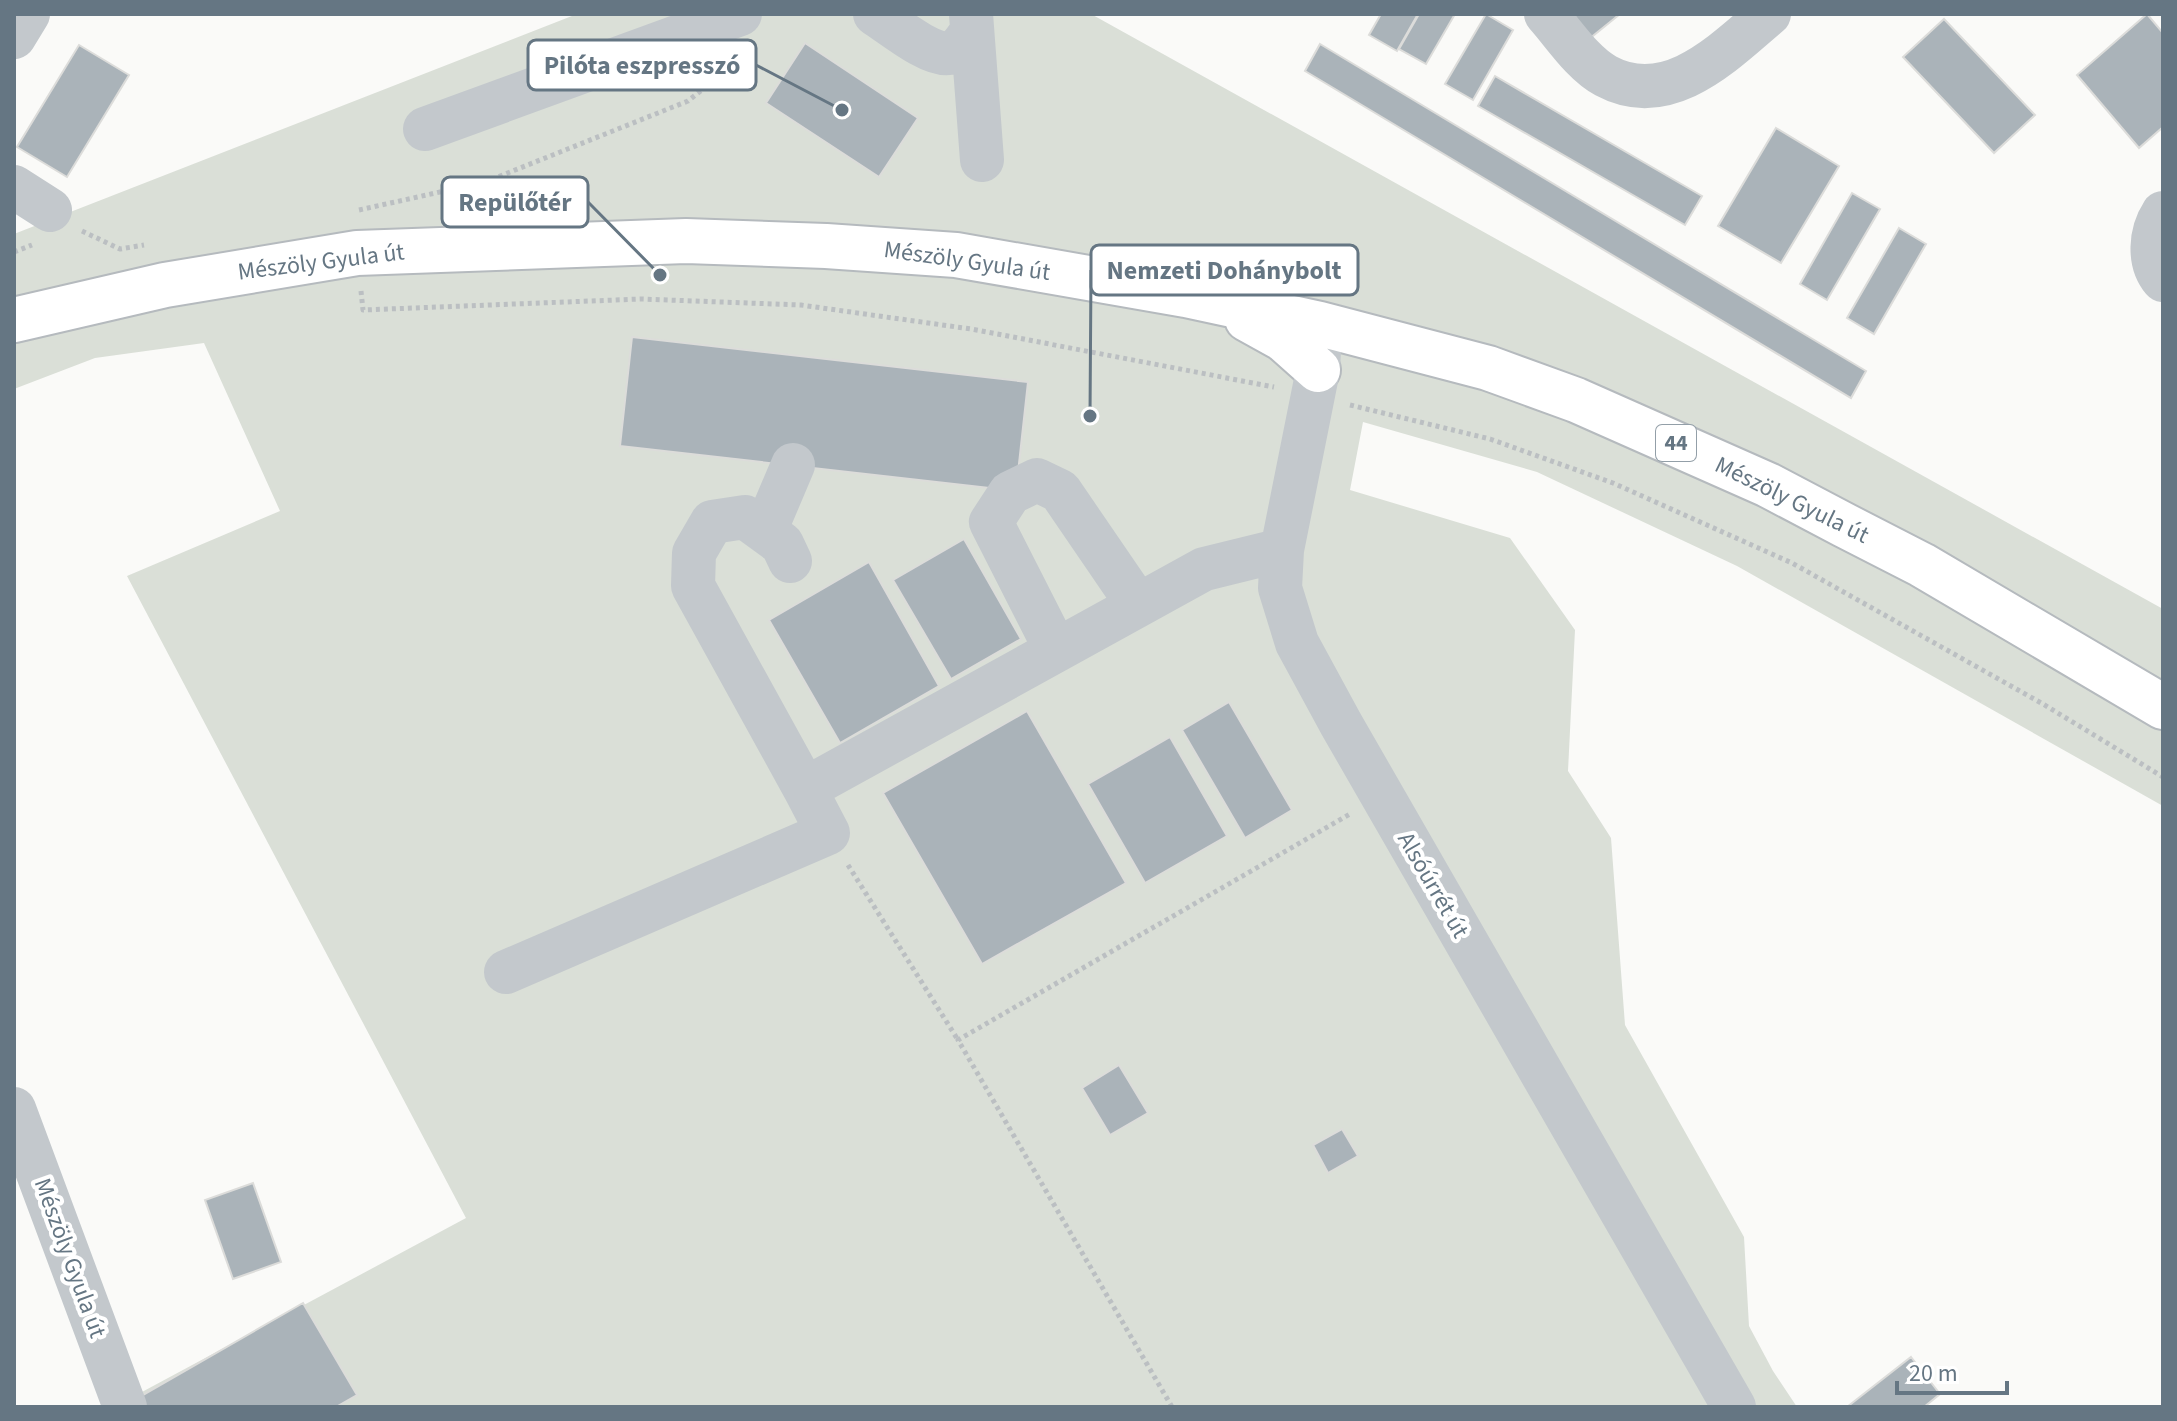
<svg xmlns="http://www.w3.org/2000/svg" width="2177" height="1421" font-family="'Source Sans 3',sans-serif">
  <rect width="100%" height="100%" fill="#fafaf8"/>
  <path fill="#dadfd7" d="M 577,14 L 1091,14 L 2163,609 L 2163,806 L 1737,566 L 1537,472 L 1363,422 L 1350,490 L 1510,538 L 1575,630 L 1568,771 L 1611,838 L 1625,1025 L 1744,1237 L 1749,1326 L 1773,1371 L 1797,1407 L 114,1407 L 466,1218 L 127,576 L 280,511 L 204,343 L 95,358 L 14,389 L 14,234 Z"/>
  <path fill="#aab3b9" stroke="#dcdcda" stroke-width="2" d="M 1381,14 L 1418,14 L 1397,51 L 1369,35 Z
    M 1419,14 L 1455,14 L 1426,64 L 1399,49 Z
    M 1486,14 L 1513,30 L 1473,100 L 1445,84 Z
    M 1568,14 L 1620,14 L 1589,39 Z
    M 2147,14 L 2163,33 L 2163,127 L 2139,148 L 2077,75 Z
    M 1944,19 L 2035,115 L 1994,153 L 1903,57 Z
    M 805,43 L 918,118 L 879,177 L 766,103 Z
    M 1320,44 L 1866,371 L 1851,398 L 1305,71 Z
    M 79,45 L 129,75 L 67,177 L 17,147 Z
    M 1495,76 L 1702,196 L 1685,225 L 1478,106 Z
    M 1776,128 L 1839,166 L 1781,263 L 1718,226 Z
    M 1852,193 L 1880,209 L 1827,300 L 1800,284 Z
    M 1899,228 L 1926,244 L 1874,334 L 1847,318 Z
    M 632,337 L 1028,382 L 1016,491 L 620,446 Z
    M 964,539 L 1021,639 L 951,679 L 893,580 Z
    M 869,562 L 939,686 L 840,743 L 769,620 Z
    M 1229,702 L 1292,810 L 1245,838 L 1182,730 Z
    M 1027,711 L 1126,883 L 982,964 L 883,793 Z
    M 1170,737 L 1227,836 L 1145,883 L 1088,784 Z
    M 1119,1065 L 1148,1113 L 1110,1135 L 1082,1088 Z
    M 1342,1129 L 1358,1156 L 1328,1173 L 1313,1145 Z
    M 253,1183 L 281,1262 L 233,1279 L 205,1200 Z
    M 303,1303 L 357,1395 L 336,1407 L 143,1407 L 138,1398 Z
    M 1911,1357 L 1940,1394 L 1924,1407 L 1847,1407 Z"/>
  <g fill="none" stroke-linecap="round" stroke-linejoin="round">
    <defs>
      <path id="major" d="M 1247,319 L 1283,339 L 1318,370
        M 14,320 L 165,285 L 357,253 L 686,241 L 826,246 L 956,255 L 1186,295 L 1320,324 L 1488,368 L 1576,400 L 1768,485 L 1844,525 L 1922,565 L 2163,707"/>
    </defs>
    <use href="#major" stroke="#b5babe" stroke-width="48"/>
    <path stroke="#bbbfc2" stroke-width="5" stroke-dasharray="4 4" stroke-linecap="butt" d="M 359,210 L 485,182 L 688,101 L 703,89 L 715,65
      M 82,231 L 120,249 L 144,245
      M 14,252 L 32,245
      M 361,291 L 363,310 L 641,299 L 801,305 L 971,329 L 1274,387
      M 1350,405 L 1490,439 L 1613,483 L 1792,563 L 2043,704 L 2163,777
      M 848,865 L 958,1040
      M 1172,1407 L 958,1040 L 1350,814"/>
    <path stroke="#c3c8cc" stroke-width="44" d="M 875,14 C 891,24 931,57 949,53 C 960,51 966,39 972,31
      M 971,14 L 982,160
      M 1546,14 C 1564,34 1582,63 1606,76 C 1669,110 1725,51 1769,14
      M 14,37 L 28,14
      M 425,129 L 740,14
      M 14,187 L 50,210
      M 2163,213 C 2150,233 2148,262 2163,280
      M 1320,332 L 1318,370 L 1282,550 L 1280,588 L 1297,643 L 1341,724 L 1734,1407
      M 765,531 L 793,465
      M 790,561 L 782,544 L 745,517 L 712,522 L 694,553 L 693,586 L 805,789
      M 1056,650 L 991,522 L 1010,493 L 1037,480 L 1060,491 L 1138,605
      M 506,972 L 828,833 L 805,789 L 1204,569 L 1282,550
      M 14,1109 L 125,1407"/>
    <use href="#major" stroke="#fff" stroke-width="44"/>
  </g>
  <g text-anchor="middle" dominant-baseline="central" stroke-width="8" stroke-linejoin="round" paint-order="stroke">
    <rect fill="#fff" stroke="#939fa8" stroke-width="2" x="1656" y="425" width="40" height="36" rx="6"/>
    <g font-size="22" font-weight="bold" fill="#657683">
      <text x="1676" y="443">44</text>
    </g>
    <g font-size="24" fill="#657683" stroke="#fff">
      <text transform="translate(967 261) rotate(8)">Mészöly Gyula út</text>
      <text transform="translate(321 262) rotate(-7)">Mészöly Gyula út</text>
      <text transform="translate(1792 500) rotate(26)">Mészöly Gyula út</text>
      <text transform="translate(1433 885) rotate(60)">Alsóúrrét út</text>
      <text transform="translate(70 1258) rotate(70)">Mészöly Gyula út</text>
    </g>
  </g>
  <path fill="none" stroke="#657683" stroke-width="3" d="M842 110L756 65M660 275L588 202M1090 416L1091 270"/>
  <g fill="#657683" stroke="#fff" stroke-width="3">
    <circle cx="842" cy="110" r="8"/>
    <circle cx="660" cy="275" r="8"/>
    <circle cx="1090" cy="416" r="8"/>
  </g>
  <g fill="#fff" stroke="#657683" stroke-width="3">
    <rect x="528" y="40" width="228" height="50" rx="8"/>
    <rect x="442" y="177" width="146" height="50" rx="8"/>
    <rect x="1091" y="245" width="267" height="50" rx="8"/>
  </g>
  <g font-size="26" text-anchor="middle" font-weight="bold" fill="#657683">
    <text x="642" y="74">Pilóta eszpresszó</text>
    <text x="515" y="211">Repülőtér</text>
    <text x="1224" y="279">Nemzeti Dohánybolt</text>
  </g>
  <rect width="2177" height="1421" fill="none" stroke="#657683" stroke-width="32"/>
  <path d="M1897 1381v12h110v-12" fill="none" stroke="#657683" stroke-width="4"/>
  <text x="1909" y="1381" font-size="24" fill="#657683" stroke="#ffffff" stroke-width="6" paint-order="stroke">20 m</text>
</svg>
